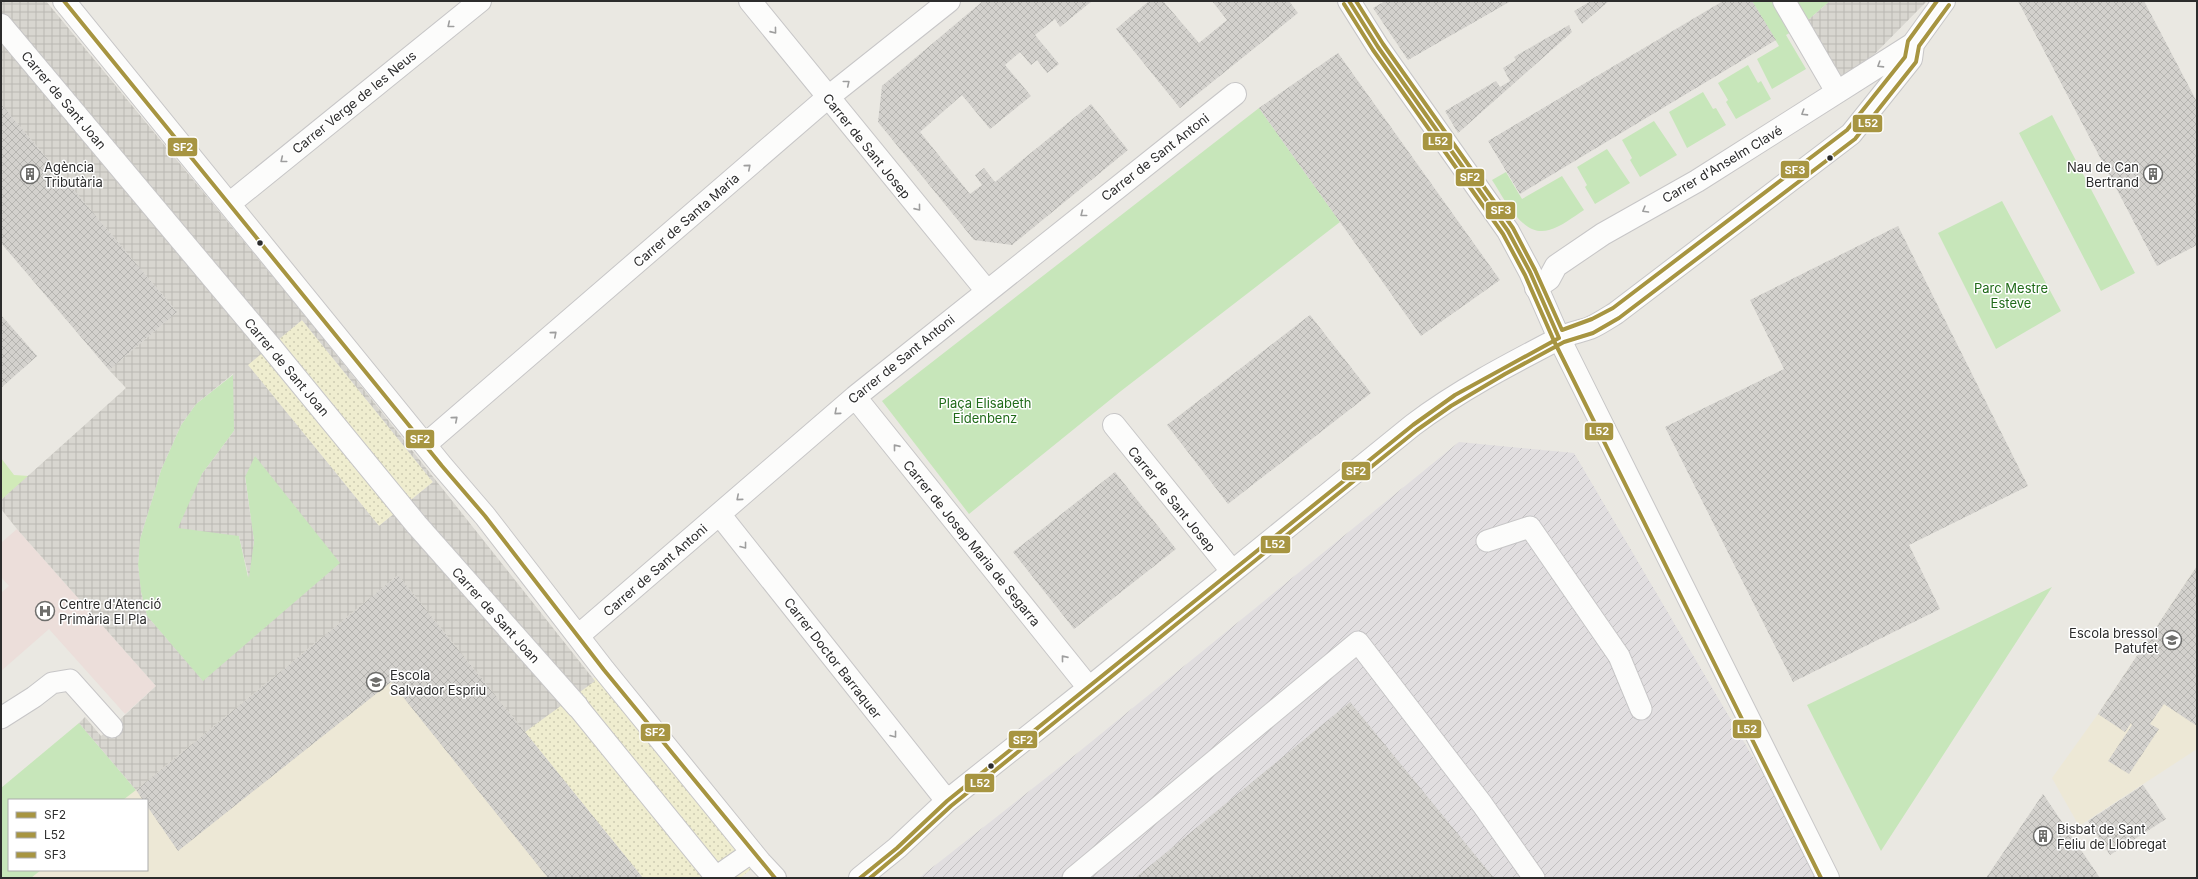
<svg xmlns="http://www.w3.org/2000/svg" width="2198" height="879" font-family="Inter,sans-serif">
  <defs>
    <pattern id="industrial-furrows" width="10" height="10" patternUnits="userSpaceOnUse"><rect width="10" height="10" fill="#e1dee0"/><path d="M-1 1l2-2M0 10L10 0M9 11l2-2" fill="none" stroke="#c1bfc0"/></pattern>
    <pattern id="sand-dots" width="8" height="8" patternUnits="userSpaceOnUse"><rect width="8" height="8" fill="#efedcf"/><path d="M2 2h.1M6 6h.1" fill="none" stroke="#cdcbb2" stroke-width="1.8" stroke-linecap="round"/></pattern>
    <pattern id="plaza-grid" width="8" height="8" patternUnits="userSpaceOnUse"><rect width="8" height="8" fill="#d8d6d0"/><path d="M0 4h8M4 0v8" fill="none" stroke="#bab8b3"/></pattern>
    <pattern id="building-cross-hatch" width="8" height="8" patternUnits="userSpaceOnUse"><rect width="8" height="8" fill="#d3d1cd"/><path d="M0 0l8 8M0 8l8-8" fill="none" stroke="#b5b4b0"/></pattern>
  </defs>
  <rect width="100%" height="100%" fill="#eae8e2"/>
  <path fill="url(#industrial-furrows)" d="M 1459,442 L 1574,453 L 1824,878 L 919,878 L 1075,755 Z"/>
  <path fill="#ede8d6" d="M 2197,566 L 2197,749 L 2079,826 L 2052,778 L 2098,714 Z
    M 398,575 L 643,878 L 31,878 L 41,870 L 147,870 L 147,800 L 123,800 Z"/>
  <path fill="#ecdeda" d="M 17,529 L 156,686 L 125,714 L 49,629 L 1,671 L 1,593 L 9,586 L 1,577 L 1,543 Z"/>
  <path fill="#c7e6ba" d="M 1752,1 L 1830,1 L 1800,27 L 1786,35 L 1806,69 L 1772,89 L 1757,59 L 1779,46 Z
    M 1748,65 L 1758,83 L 1761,81 L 1771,99 L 1736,119 L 1726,102 L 1728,100 L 1718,83 Z
    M 1703,92 L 1713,109 L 1716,108 L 1726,125 L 1687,148 L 1669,112 Z
    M 1259,108 L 1340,222 L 1121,391 L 969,514 L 882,401 Z
    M 2052,115 L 2135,273 L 2101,291 L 2019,133 Z
    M 1654,121 L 1677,155 L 1640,177 L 1630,160 L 1632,158 L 1622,140 Z
    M 1607,149 L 1630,183 L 1595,204 L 1585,187 L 1587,185 L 1577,167 Z
    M 1506,172 L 1522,199 L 1562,176 L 1584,210 C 1573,217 1561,227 1549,230 C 1522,238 1504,198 1492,180 Z
    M 2002,201 L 2061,311 L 1996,349 L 1938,233 Z
    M 234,374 L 234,431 L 202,474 L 239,536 L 248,577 L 254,541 L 245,476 L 255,455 L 341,563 L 203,682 L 147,616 L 141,592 L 138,565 L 140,539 L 161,470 L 181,425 L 196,404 Z
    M 2052,587 L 1881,851 L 1807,705 Z
    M 79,723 L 136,790 L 123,800 L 9,800 L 9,870 L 41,870 L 31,878 L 1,878 L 1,788 Z"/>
  <path fill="url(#sand-dots)" d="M 302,320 L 433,482 L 379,526 L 247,364 Z
    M 604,670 L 760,862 L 740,878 L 643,878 L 525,732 Z"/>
  <path fill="#d1eab8" d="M 1,458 L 14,475 L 29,476 L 1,500 Z"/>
  <path fill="url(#plaza-grid)" fill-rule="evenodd" d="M 1,1 L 46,1 L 311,323 L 595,681 L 525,732 L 398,575 L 136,790 L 79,723 L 85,717 L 101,736 L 112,727 L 156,686 L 17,529 L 1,509 L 1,500 L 126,388 L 109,370 L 177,312 L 1,104 ZM 302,320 L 433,482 L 379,526 L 248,365 ZM 233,374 L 234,431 L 202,474 L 178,528 L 239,536 L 249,578 L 254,541 L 245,477 L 255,456 L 340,563 L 203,681 L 147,616 L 141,592 L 138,565 L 140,539 L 161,470 L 181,425 L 196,404 Z
    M 1830,1 L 1927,1 L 1837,92 L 1800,27 Z"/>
  <path fill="url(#building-cross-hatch)" d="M 983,1 L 1092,1 L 1060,27 L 1055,19 L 1035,35 L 1059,64 L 1047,73 L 1037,60 L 1031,65 L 1020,52 L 1005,65 L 1031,96 L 990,129 L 962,95 L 920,132 L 970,194 L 982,185 L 975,175 L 984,168 L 995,182 L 1091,104 L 1128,150 L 1012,245 L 974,240 L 878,122 L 882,86 Z
    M 1149,1 L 1163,1 L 1199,43 L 1227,20 L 1212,1 L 1289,1 L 1298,13 L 1180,108 L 1116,29 Z
    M 1385,1 L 1511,1 L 1408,60 L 1373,8 Z
    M 1591,1 L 1609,1 L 1582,24 L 1574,11 Z
    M 1723,1 L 1752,1 L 1776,40 L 1520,194 L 1488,141 Z
    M 2018,1 L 2144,1 L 2197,102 L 2197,245 L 2157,266 Z
    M 1569,25 L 1572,32 L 1458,133 L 1445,111 L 1496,81 L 1500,87 L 1510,81 L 1503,68 L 1516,60 L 1514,57 Z
    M 1338,53 L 1500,280 L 1421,336 L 1259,108 Z
    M 1,104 L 177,312 L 109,370 L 1,243 Z
    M 1898,226 L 2028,486 L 1909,545 L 1940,609 L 1793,682 L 1665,427 L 1784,369 L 1750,300 Z
    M 1,315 L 37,356 L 1,388 Z
    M 1310,315 L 1371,393 L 1228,504 L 1167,425 Z
    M 1115,472 L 1176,549 L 1074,629 L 1013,552 Z
    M 2197,566 L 2197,726 L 2164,704 L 2150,724 L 2159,729 L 2129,774 L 2108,761 L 2132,725 L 2131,723 L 2125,732 L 2098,714 Z
    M 398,575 L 525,732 L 643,878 L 548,878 L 391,682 L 178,851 L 147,806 L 147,800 L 143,800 L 136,790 Z
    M 1350,702 L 1494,878 L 1135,878 Z
    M 2143,785 L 2166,819 L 2110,855 L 2088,821 Z
    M 2043,794 L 2100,878 L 1986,878 Z"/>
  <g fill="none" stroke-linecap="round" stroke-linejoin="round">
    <defs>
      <path id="lane" d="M 1487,541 L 1530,527 L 1619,656 L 1641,709
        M 577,706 L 716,877 L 752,852
        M 1,718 L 34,697 L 52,683 L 70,680 L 112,727
        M 1073,878 L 1358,642 L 1482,804 L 1534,878"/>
      <path id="street" d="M 64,1 L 442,466 L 485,516 L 604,670 L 760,862 L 775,878
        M 750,1 L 986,290
        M 1784,1 L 1837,92
        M 1,25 L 270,346 L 416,524 L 577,706
        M 229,204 L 480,1
        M 1536,288 L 1549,279 L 1556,266 L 1603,234 L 1697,181 L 1913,44 L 1944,1
        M 855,397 L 1089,688
        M 1114,425 L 1232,571
        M 426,444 L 827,98 L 949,1
        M 720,515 L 947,801
        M 578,636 L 855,397 L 1235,94
        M 860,878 L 897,848 L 947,801 L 1089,688 L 1413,425 C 1458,391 1508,365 1558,339 C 1568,333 1579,332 1590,328 C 1599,324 1608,318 1616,313 L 1851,134 L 1911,59 L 1913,44"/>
      <path id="secondary" d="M 1349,1 L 1378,47 L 1508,231 L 1530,272 L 1559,338 L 1828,878"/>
    </defs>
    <use href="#lane" stroke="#c7c6c7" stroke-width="23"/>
    <use href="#street" stroke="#c7c6c7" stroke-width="24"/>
    <use href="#secondary" stroke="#c7c6c7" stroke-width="24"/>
    <use href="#lane" stroke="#fcfcfb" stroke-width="21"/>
    <use href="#street" stroke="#fcfcfb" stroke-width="22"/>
    <use href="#secondary" stroke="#fcfcfb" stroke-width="22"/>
    <defs>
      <path id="bus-1" d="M 64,1 L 442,466 L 485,516 L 604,670 L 775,878
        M 860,878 L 897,848 L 947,801 L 1413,425 L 1455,395 L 1559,338 L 1530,272 L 1508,231 L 1378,47 L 1349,1"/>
      <path id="bus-2" d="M 1344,4 L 1373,50 L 1503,234 L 1525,275 L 1554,341 L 1821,878
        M 870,878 L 901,852 L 951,806 L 1417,430 L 1451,406 L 1505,374 L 1564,342 L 1593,333 L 1619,318 L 1855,139 L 1916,62 L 1919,46 L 1949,5"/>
      <path id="bus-3" d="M 1356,1 L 1383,44 L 1513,228 L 1535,270 L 1562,330 L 1592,319 L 1613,308 L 1847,130 L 1905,57 L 1908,41 L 1937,1"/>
    </defs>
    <use href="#bus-1" stroke="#fff" stroke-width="7"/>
    <use href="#bus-2" stroke="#fff" stroke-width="7"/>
    <use href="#bus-3" stroke="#fff" stroke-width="7"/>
    <use href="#bus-1" stroke="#a79541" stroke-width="4"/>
    <use href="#bus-2" stroke="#a79541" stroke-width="4"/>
    <use href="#bus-3" stroke="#a79541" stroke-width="4"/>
  </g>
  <defs><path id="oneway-chevron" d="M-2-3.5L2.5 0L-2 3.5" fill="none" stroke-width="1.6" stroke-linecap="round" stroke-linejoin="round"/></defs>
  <g stroke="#9e9e9e">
    <use href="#oneway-chevron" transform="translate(450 25) rotate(141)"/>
    <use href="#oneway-chevron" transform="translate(774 31) rotate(51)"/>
    <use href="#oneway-chevron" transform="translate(1880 65) rotate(148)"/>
    <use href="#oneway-chevron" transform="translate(847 83) rotate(-39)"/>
    <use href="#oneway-chevron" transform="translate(1804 113) rotate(148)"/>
    <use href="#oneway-chevron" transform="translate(283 160) rotate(141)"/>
    <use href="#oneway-chevron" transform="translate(748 167) rotate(-41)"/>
    <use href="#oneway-chevron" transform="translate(918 208) rotate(51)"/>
    <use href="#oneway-chevron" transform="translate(1645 210) rotate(150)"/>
    <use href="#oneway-chevron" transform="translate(1083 214) rotate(142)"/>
    <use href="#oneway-chevron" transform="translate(554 334) rotate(-41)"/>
    <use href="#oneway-chevron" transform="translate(837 412) rotate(139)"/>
    <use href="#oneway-chevron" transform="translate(455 419) rotate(-41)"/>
    <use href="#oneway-chevron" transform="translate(896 447) rotate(-129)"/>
    <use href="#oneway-chevron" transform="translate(739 498) rotate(139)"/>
    <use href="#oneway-chevron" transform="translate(744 546) rotate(52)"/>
    <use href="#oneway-chevron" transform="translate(1064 658) rotate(-129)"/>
    <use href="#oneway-chevron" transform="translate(894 735) rotate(52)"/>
  </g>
  <defs>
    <symbol id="building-ring" viewBox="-11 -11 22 22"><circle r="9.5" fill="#fff" stroke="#6e6e6c" stroke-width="1.5"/><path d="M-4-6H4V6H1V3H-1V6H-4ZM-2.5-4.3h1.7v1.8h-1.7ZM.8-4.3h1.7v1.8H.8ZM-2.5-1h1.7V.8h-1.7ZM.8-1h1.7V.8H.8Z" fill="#6e6e6c"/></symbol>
    <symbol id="hospital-ring" viewBox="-11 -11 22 22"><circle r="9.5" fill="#fff" stroke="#6e6e6c" stroke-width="1.5"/><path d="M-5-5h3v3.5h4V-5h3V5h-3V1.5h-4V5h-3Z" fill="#6e6e6c"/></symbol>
    <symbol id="school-ring" viewBox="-11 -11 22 22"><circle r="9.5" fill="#fff" stroke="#6e6e6c" stroke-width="1.5"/><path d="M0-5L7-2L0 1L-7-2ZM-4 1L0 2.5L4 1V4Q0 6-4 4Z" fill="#6e6e6c"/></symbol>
  </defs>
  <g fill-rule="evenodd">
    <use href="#building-ring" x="19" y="163" width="22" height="22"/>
    <use href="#building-ring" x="2142" y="163" width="22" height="22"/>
    <use href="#hospital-ring" x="34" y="600" width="22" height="22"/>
    <use href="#school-ring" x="2161" y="629" width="22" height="22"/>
    <use href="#school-ring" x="365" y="671" width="22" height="22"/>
    <use href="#building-ring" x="2032" y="825" width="22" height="22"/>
  </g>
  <g fill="#2c2c2c" stroke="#fff" stroke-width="1.5">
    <circle cx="1830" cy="158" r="3.5"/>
    <circle cx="260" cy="243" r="3.5"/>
    <circle cx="991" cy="766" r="3.5"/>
  </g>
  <g text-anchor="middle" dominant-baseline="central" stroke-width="3" stroke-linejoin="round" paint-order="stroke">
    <g font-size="13" fill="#2c2c2c" stroke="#fff">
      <text transform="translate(64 100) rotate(50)">Carrer de Sant Joan</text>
      <text transform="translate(354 102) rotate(-39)">Carrer Verge de les Neus</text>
      <text transform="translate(867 146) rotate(51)">Carrer de Sant Josep</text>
      <text transform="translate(1155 157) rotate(-38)">Carrer de Sant Antoni</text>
      <text transform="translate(1722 164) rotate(-31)">Carrer d'Anselm Clavé</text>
      <text transform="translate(686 220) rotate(-41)">Carrer de Santa Maria</text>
      <text transform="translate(901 359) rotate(-39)">Carrer de Sant Antoni</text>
      <text transform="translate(287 367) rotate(50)">Carrer de Sant Joan</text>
      <text transform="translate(1172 499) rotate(51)">Carrer de Sant Josep</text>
      <text transform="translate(972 543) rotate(51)">Carrer de Josep Maria de Segarra</text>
      <text transform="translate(655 570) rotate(-41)">Carrer de Sant Antoni</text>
      <text transform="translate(496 615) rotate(48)">Carrer de Sant Joan</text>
      <text transform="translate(833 658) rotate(52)">Carrer Doctor Barraquer</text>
    </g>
    <g font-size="13" fill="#2c2c2c" stroke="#fff" text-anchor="start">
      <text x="44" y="167">Agència<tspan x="44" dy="15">Tributària</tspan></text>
      <text x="2139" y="167" text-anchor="end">Nau de Can<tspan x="2139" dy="15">Bertrand</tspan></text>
      <text x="59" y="604">Centre d'Atenció<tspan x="59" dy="15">Primària El Pla</tspan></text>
      <text x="2158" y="633" text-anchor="end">Escola bressol<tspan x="2158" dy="15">Patufet</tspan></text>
      <text x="390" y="675">Escola<tspan x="390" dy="15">Salvador Espriu</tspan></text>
      <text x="2057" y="829">Bisbat de Sant<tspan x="2057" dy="15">Feliu de Llobregat</tspan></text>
    </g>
    <g font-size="13" fill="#206b19" stroke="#fff">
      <text x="2011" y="288">Parc Mestre<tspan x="2011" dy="15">Esteve</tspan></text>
      <text x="985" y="403">Plaça Elisabeth<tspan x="985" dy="15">Eidenbenz</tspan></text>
    </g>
  </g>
  <g stroke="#fff" stroke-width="1.5">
    <rect x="1852" y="114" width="31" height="19" rx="4" fill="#a79541"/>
    <rect x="1422" y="132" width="31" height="19" rx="4" fill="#a79541"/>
    <rect x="167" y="137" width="31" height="20" rx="4" fill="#a79541"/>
    <rect x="1780" y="160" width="30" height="19" rx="4" fill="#a79541"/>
    <rect x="1455" y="168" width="30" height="19" rx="4" fill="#a79541"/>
    <rect x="1485" y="201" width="31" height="19" rx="4" fill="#a79541"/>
    <rect x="1584" y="422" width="30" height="19" rx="4" fill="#a79541"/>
    <rect x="405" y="429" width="30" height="20" rx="4" fill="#a79541"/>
    <rect x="1341" y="461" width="30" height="20" rx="4" fill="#a79541"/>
    <rect x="1260" y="535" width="31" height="19" rx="4" fill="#a79541"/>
    <rect x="1732" y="719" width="30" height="20" rx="4" fill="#a79541"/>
    <rect x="640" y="723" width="31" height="19" rx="4" fill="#a79541"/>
    <rect x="1008" y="730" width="30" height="19" rx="4" fill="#a79541"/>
    <rect x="964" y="773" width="31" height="20" rx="4" fill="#a79541"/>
  </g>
  <g font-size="11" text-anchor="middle" font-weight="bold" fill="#fff">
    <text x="1868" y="127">L52</text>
    <text x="1438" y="145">L52</text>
    <text x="183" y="151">SF2</text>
    <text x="1795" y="174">SF3</text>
    <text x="1470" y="181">SF2</text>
    <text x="1501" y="214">SF3</text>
    <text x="1599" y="435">L52</text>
    <text x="420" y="443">SF2</text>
    <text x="1356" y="475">SF2</text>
    <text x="1275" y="548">L52</text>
    <text x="1747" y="733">L52</text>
    <text x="655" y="736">SF2</text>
    <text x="1023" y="744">SF2</text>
    <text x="980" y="787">L52</text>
  </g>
  <rect width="2198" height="879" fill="none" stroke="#2c2c2c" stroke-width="4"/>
  <rect x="8" y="799" width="140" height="72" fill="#ffffff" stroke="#ababab"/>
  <rect x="16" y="812" width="20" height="6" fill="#a79541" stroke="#ababab"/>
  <text x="44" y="819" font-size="12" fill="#2c2c2c">SF2</text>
  <rect x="16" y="832" width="20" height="6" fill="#a79541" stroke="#ababab"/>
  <text x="44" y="839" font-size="12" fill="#2c2c2c">L52</text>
  <rect x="16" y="852" width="20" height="6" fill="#a79541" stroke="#ababab"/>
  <text x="44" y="859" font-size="12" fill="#2c2c2c">SF3</text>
</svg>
